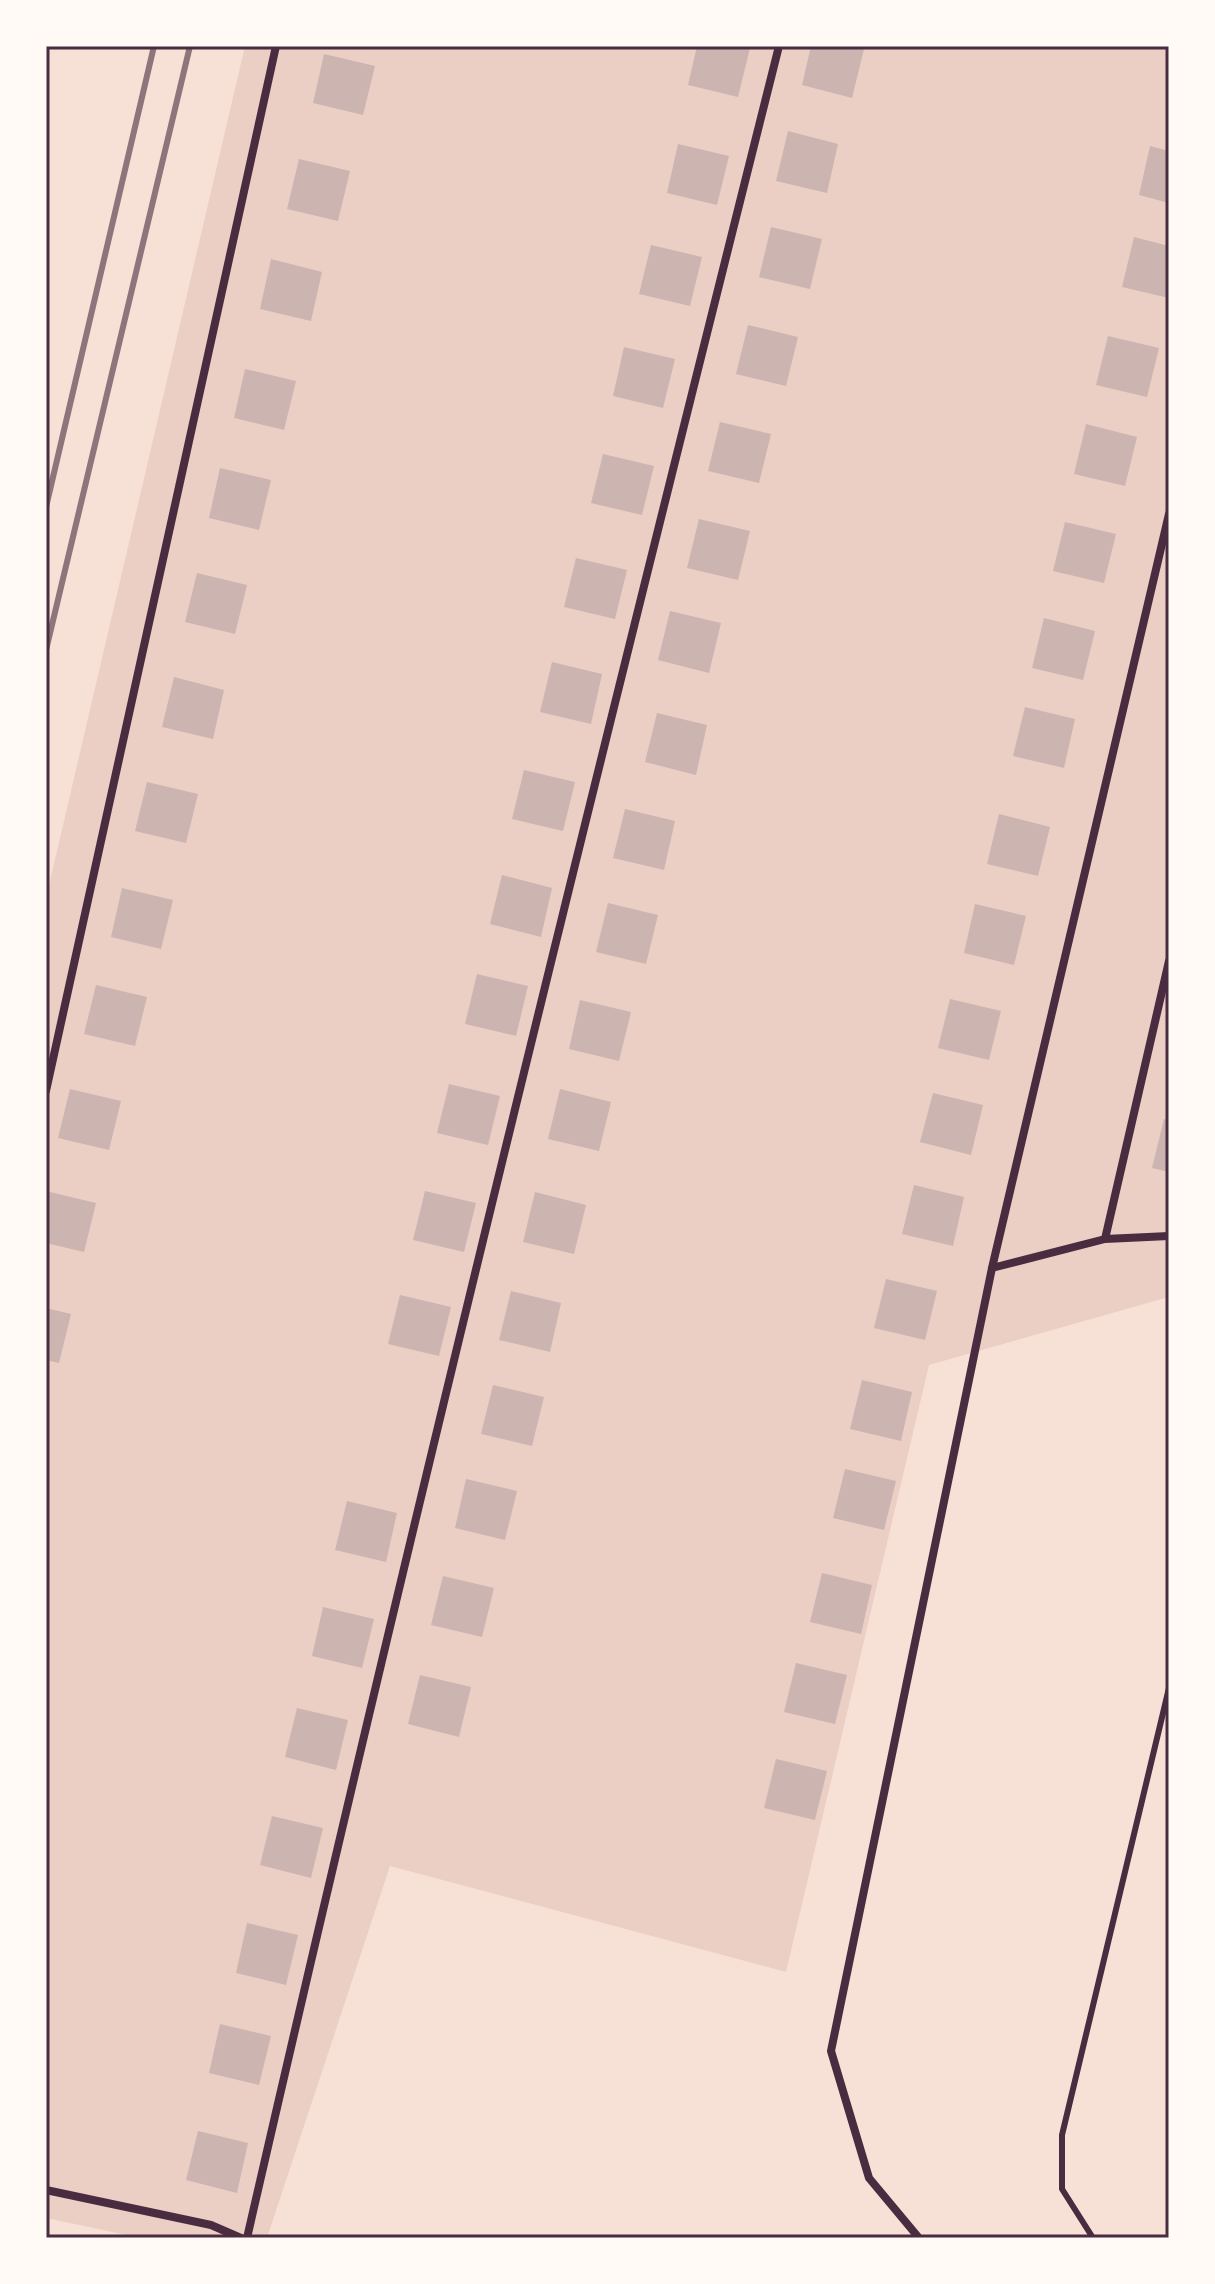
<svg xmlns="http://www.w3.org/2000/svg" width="1215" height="2284" font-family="'IBM Plex Sans',sans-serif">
  <rect width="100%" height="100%" fill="#f7e1d7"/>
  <path fill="#ebcfc5" d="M 245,46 L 1169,46 L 1169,1297 L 929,1365 L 786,1972 L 390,1866 L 267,2238 L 141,2238 L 46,2218 L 46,898 Z"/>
  <path fill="#ccb4b1" d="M 697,46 L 750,48 L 738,97 L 688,85 Z
    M 811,46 L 853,46 L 864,49 L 852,98 L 802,85 Z
    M 324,54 L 375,66 L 363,115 L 313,103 Z
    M 788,131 L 838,144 L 827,193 L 776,181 Z
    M 678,144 L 729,156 L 717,205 L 667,193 Z
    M 1150,146 L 1169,151 L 1169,203 L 1139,195 Z
    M 299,159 L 350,171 L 338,221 L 287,209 Z
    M 771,227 L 822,239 L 810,289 L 759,277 Z
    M 1134,237 L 1169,246 L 1169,298 L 1122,287 Z
    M 651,245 L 702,257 L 690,306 L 639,294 Z
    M 271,259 L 322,272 L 311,321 L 260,309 Z
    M 748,325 L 798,337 L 786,386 L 736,374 Z
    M 1108,336 L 1159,348 L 1147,397 L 1096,385 Z
    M 624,347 L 675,359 L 663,408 L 613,396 Z
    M 245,369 L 296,381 L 284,430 L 234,418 Z
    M 720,422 L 771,434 L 759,483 L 708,471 Z
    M 1086,424 L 1137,437 L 1125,486 L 1074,474 Z
    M 603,454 L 654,466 L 642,515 L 591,503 Z
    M 220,468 L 271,480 L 259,530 L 209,518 Z
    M 699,519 L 750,531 L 738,580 L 687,568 Z
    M 1065,522 L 1116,534 L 1104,583 L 1053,571 Z
    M 576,558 L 627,570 L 615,619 L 564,607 Z
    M 197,573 L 247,585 L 235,634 L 185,622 Z
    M 670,611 L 721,623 L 709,673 L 658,660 Z
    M 1044,618 L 1095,631 L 1083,680 L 1032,668 Z
    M 552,662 L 602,674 L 591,724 L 540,712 Z
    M 174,677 L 224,690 L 213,739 L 162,727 Z
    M 1025,707 L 1075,719 L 1064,768 L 1013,756 Z
    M 657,713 L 707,725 L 696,775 L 645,762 Z
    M 524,770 L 575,782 L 563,831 L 512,819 Z
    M 147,782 L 198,794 L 186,843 L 135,831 Z
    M 625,809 L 675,821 L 664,870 L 613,858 Z
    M 999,814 L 1050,827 L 1038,876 L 987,864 Z
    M 502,875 L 552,888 L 541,937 L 490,924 Z
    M 122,888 L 173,900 L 161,949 L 111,937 Z
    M 608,903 L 658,915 L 646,964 L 596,952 Z
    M 975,904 L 1026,916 L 1014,965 L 964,953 Z
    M 477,974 L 528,986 L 516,1036 L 465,1024 Z
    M 96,985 L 147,997 L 135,1046 L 84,1034 Z
    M 950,999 L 1001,1011 L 989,1060 L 938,1048 Z
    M 580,1000 L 631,1012 L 619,1061 L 569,1049 Z
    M 449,1084 L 500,1096 L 488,1145 L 437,1133 Z
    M 70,1089 L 121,1101 L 109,1150 L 58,1138 Z
    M 560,1089 L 611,1102 L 599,1151 L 548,1139 Z
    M 933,1093 L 983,1105 L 971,1155 L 920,1142 Z
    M 1164,1119 L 1169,1120 L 1169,1172 L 1152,1168 Z
    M 914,1185 L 964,1197 L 953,1246 L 902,1234 Z
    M 46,1191 L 96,1203 L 84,1252 L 46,1243 Z
    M 425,1191 L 476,1203 L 464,1252 L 413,1240 Z
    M 535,1192 L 586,1205 L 574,1254 L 523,1242 Z
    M 886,1279 L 937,1291 L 925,1340 L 874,1328 Z
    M 511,1291 L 561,1303 L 550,1352 L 499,1340 Z
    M 400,1295 L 451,1307 L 439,1356 L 388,1344 Z
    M 46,1308 L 71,1314 L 59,1363 L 46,1360 Z
    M 862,1380 L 912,1392 L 901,1441 L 850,1429 Z
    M 493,1385 L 544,1397 L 532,1446 L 481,1434 Z
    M 845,1469 L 896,1481 L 884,1530 L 833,1518 Z
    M 466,1479 L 517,1491 L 505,1540 L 455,1528 Z
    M 347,1501 L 397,1513 L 386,1562 L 335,1550 Z
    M 822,1573 L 872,1585 L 861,1634 L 810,1622 Z
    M 443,1576 L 494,1588 L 482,1637 L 431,1625 Z
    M 323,1607 L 374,1619 L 362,1668 L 312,1656 Z
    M 796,1663 L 847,1675 L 835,1724 L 784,1712 Z
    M 420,1675 L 471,1687 L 459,1737 L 408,1724 Z
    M 297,1708 L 348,1720 L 336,1770 L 285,1757 Z
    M 776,1759 L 827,1771 L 815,1820 L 764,1808 Z
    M 272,1816 L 323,1828 L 311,1878 L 260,1865 Z
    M 247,1923 L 298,1935 L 286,1985 L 236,1973 Z
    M 220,2024 L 271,2036 L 259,2085 L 209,2073 Z
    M 198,2131 L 248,2143 L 237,2193 L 186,2180 Z"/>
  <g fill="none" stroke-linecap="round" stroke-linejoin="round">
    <path stroke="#4a2c40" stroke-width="6" d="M 1093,2238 L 1062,2189 L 1062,2135 L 1169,1688"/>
    <path stroke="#4a2c40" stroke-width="8" d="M 46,1091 L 276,46
      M 1105,1239 L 1169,961
      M 992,1268 L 1105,1239 L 1169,1236
      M 46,2190 L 211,2225 L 241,2238
      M 247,2238 C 415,1505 596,775 779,46
      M 919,2238 L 869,2178 L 831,2051 L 992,1268 L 1169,514"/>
    <path stroke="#8f747c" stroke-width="6" d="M 46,507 L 154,46
      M 46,650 L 190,46"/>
  </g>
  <rect width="1215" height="2284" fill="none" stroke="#fffaf5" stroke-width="96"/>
  <rect x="48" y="48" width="1119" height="2188" fill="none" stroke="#4a2c40" stroke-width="3"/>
</svg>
